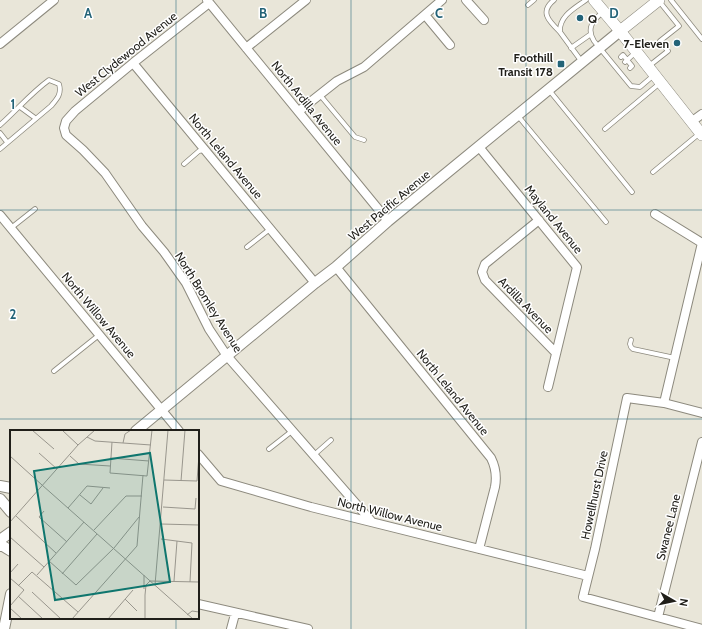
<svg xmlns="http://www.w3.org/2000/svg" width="702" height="629" font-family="Cabin,sans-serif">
  <rect width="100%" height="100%" fill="#e9e6d9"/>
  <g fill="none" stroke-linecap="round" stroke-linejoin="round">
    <defs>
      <path id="service" d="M 554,0 C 539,12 549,21 560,32
        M 671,0 L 702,39
        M 528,5 L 534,0
        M 603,12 C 593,20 586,28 594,41 L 631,86 L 640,87 L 654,75
        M 571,48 L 591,34
        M 621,57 L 623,55 L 632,66 L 630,68
        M 582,62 L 560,32 C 559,16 575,8 586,0
        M 625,62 L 636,52
        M 649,66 L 668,51 L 660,41 L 679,26 L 659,1
        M 549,90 L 632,192
        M 320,95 L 355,137 L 364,140
        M 20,107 L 35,118
        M 518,116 L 606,222
        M 0,125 C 17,110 31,93 49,80 L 59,84 C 62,94 57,99 51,106 L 0,149
        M 605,129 L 660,83
        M 0,133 L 7,142
        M 184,164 L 199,151 L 204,150
        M 653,172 L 700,133
        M 11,228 L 35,209
        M 247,247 L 270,229
        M 631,340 L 630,344 L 631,347 L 633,349 L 675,358
        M 54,371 L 99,335
        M 269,449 L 292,431
        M 314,455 L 331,440"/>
      <path id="minor" d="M 207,0 L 388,221
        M 466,0 L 484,20
        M 209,3 L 133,63 L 75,111 L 66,121 L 64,128 L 66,135 L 83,150 L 105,173 L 142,226 L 164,252 L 186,283 L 209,329 L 227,356 L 372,522
        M 425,15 L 450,45
        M 0,44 L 54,0
        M 246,48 L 306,0
        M 133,63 L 315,283
        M 299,111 L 337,81 L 364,67 L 442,0
        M 691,122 L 702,114
        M 479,147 L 577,267 L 548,387
        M 655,214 L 702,243
        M 0,215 L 179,431
        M 539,220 L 485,264 L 482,272 L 485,280 L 556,353
        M 336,267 L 491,458 C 496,468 497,476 495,487 L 479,549
        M 664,403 L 702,243
        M 198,454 L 221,481 L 311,507 L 588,576
        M 198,604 L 308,629
        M 658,617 L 702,442
        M 231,629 L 235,614
        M 702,629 L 583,597 L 595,549 L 627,398 L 664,403 L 702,413"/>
      <path id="tertiary" d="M 136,431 L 315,283 L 336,267 L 388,221 L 620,31
        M 0,486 L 11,488
        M 0,499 L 11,512
        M 0,540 L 11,532
        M 0,546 L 3,546 L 11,551
        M 4,629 L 11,594"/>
      <path id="secondary" d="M 594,0 L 620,31 L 702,135
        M 620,31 L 659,0"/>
    </defs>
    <use href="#service" stroke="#8d8a7e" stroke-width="5.5"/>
    <use href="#minor" stroke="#8d8a7e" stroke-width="10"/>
    <use href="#tertiary" stroke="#8d8a7e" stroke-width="12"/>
    <use href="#secondary" stroke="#8d8a7e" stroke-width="12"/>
    <use href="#service" stroke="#fff" stroke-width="4"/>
    <use href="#minor" stroke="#fff" stroke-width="8"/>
    <use href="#tertiary" stroke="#fff" stroke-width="10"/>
    <use href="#secondary" stroke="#fff" stroke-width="11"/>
  </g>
  <path fill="none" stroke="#236378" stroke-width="1" stroke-opacity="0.55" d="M 176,0 L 176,431M 351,0 L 351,629M 526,0 L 526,629M 0,210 L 702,210M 0,419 L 702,419M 176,618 L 176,629"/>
  <g fill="#236378" stroke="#fff" stroke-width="1.5">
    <circle cx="580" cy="18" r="4"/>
    <circle cx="677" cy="43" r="4"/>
    <rect x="557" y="60" width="8" height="8" rx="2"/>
  </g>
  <g text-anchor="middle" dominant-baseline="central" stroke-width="3" stroke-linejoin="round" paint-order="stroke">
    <g font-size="12" font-weight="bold" fill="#201f1a" stroke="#fff" text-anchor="end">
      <text x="588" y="18" text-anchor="start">Q</text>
      <text x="669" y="43">7-Eleven</text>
      <text x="553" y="57">Foothill<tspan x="553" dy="14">Transit 178</tspan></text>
    </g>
    <g font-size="12" fill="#201f1a" stroke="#fff">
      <text transform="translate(126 54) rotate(-39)">West Clydewood Avenue</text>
      <text transform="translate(307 103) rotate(51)">North Ardilla Avenue</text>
      <text transform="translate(226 156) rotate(50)">North Leland Avenue</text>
      <text transform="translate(389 205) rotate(-40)">West Pacific Avenue</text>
      <text transform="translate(554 219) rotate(51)">Mayland Avenue</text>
      <text transform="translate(209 302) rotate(58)">North Bromley Avenue</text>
      <text transform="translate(526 305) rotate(46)">Ardilla Avenue</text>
      <text transform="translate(99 315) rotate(50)">North Willow Avenue</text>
      <text transform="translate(453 392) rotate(51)">North Leland Avenue</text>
      <text transform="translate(594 495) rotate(-78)">Howellhurst Drive</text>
      <text transform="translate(390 514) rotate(14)">North Willow Avenue</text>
      <text transform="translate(668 527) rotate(-76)">Swanee Lane</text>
    </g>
  </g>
  <g transform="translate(10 430)">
    <rect width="189" height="189" fill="#e9e6d9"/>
    <path fill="none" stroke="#99968d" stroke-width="1" d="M 22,0 L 44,19M 52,0 L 68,15M 77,7 L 85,11 L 141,15M 102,12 L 100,43 L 137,46 L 142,0M 113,13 L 115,4 L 121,0M 29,23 L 47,39M 0,26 L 32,55M 60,26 L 69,34 L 100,36M 100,28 L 139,31M 154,50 L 187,51 L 189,25M 171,51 L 175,0M 32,55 L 183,189M 70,65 L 81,74 L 93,58M 153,77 L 185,79 L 186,68M 58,78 L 77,56 L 100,58M 34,81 L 29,87 L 57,112M 6,86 L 46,123M 0,92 L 68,15 L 85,0M 151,94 L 189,95M 84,100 L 116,66 L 132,66M 0,107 L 34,137M 151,109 L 182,113 L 180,152M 39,131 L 66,155 L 104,118 L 129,87M 0,143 L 8,134M 52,144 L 87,104M 27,145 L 74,92M 134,145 L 134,159M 0,148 L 14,160 L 0,176M 140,151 L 189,152M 164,151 L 167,111M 145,155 L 158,0M 8,156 L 22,142 L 68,182M 22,162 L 51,189M 8,166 L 33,189M 115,169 L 127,181M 0,178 L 12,189M 177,185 L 182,181 L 189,182M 62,189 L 127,116 L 133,45M 98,189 L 123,160M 135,189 L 135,165 L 136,155 L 140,151"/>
    <path fill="#0f766e" fill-opacity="0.15" stroke="#0f766e" stroke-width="2" d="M 140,23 L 160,152 L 45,170 L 24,41 Z"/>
    <rect width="189" height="189" fill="none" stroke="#201f1a" stroke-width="2"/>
  </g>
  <g font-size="13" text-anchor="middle" font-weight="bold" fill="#236378" stroke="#fff" stroke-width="3" stroke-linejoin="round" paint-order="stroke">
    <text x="88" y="18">A</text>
    <text x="263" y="18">B</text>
    <text x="439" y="18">C</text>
    <text x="614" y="18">D</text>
    <text x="13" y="109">1</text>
    <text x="13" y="319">2</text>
  </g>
  <g transform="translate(674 601) rotate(99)" stroke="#ffffff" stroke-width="3" paint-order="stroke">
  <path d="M0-3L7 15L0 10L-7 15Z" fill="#201f1a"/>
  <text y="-6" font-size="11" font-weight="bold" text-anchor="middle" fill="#201f1a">N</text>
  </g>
</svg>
